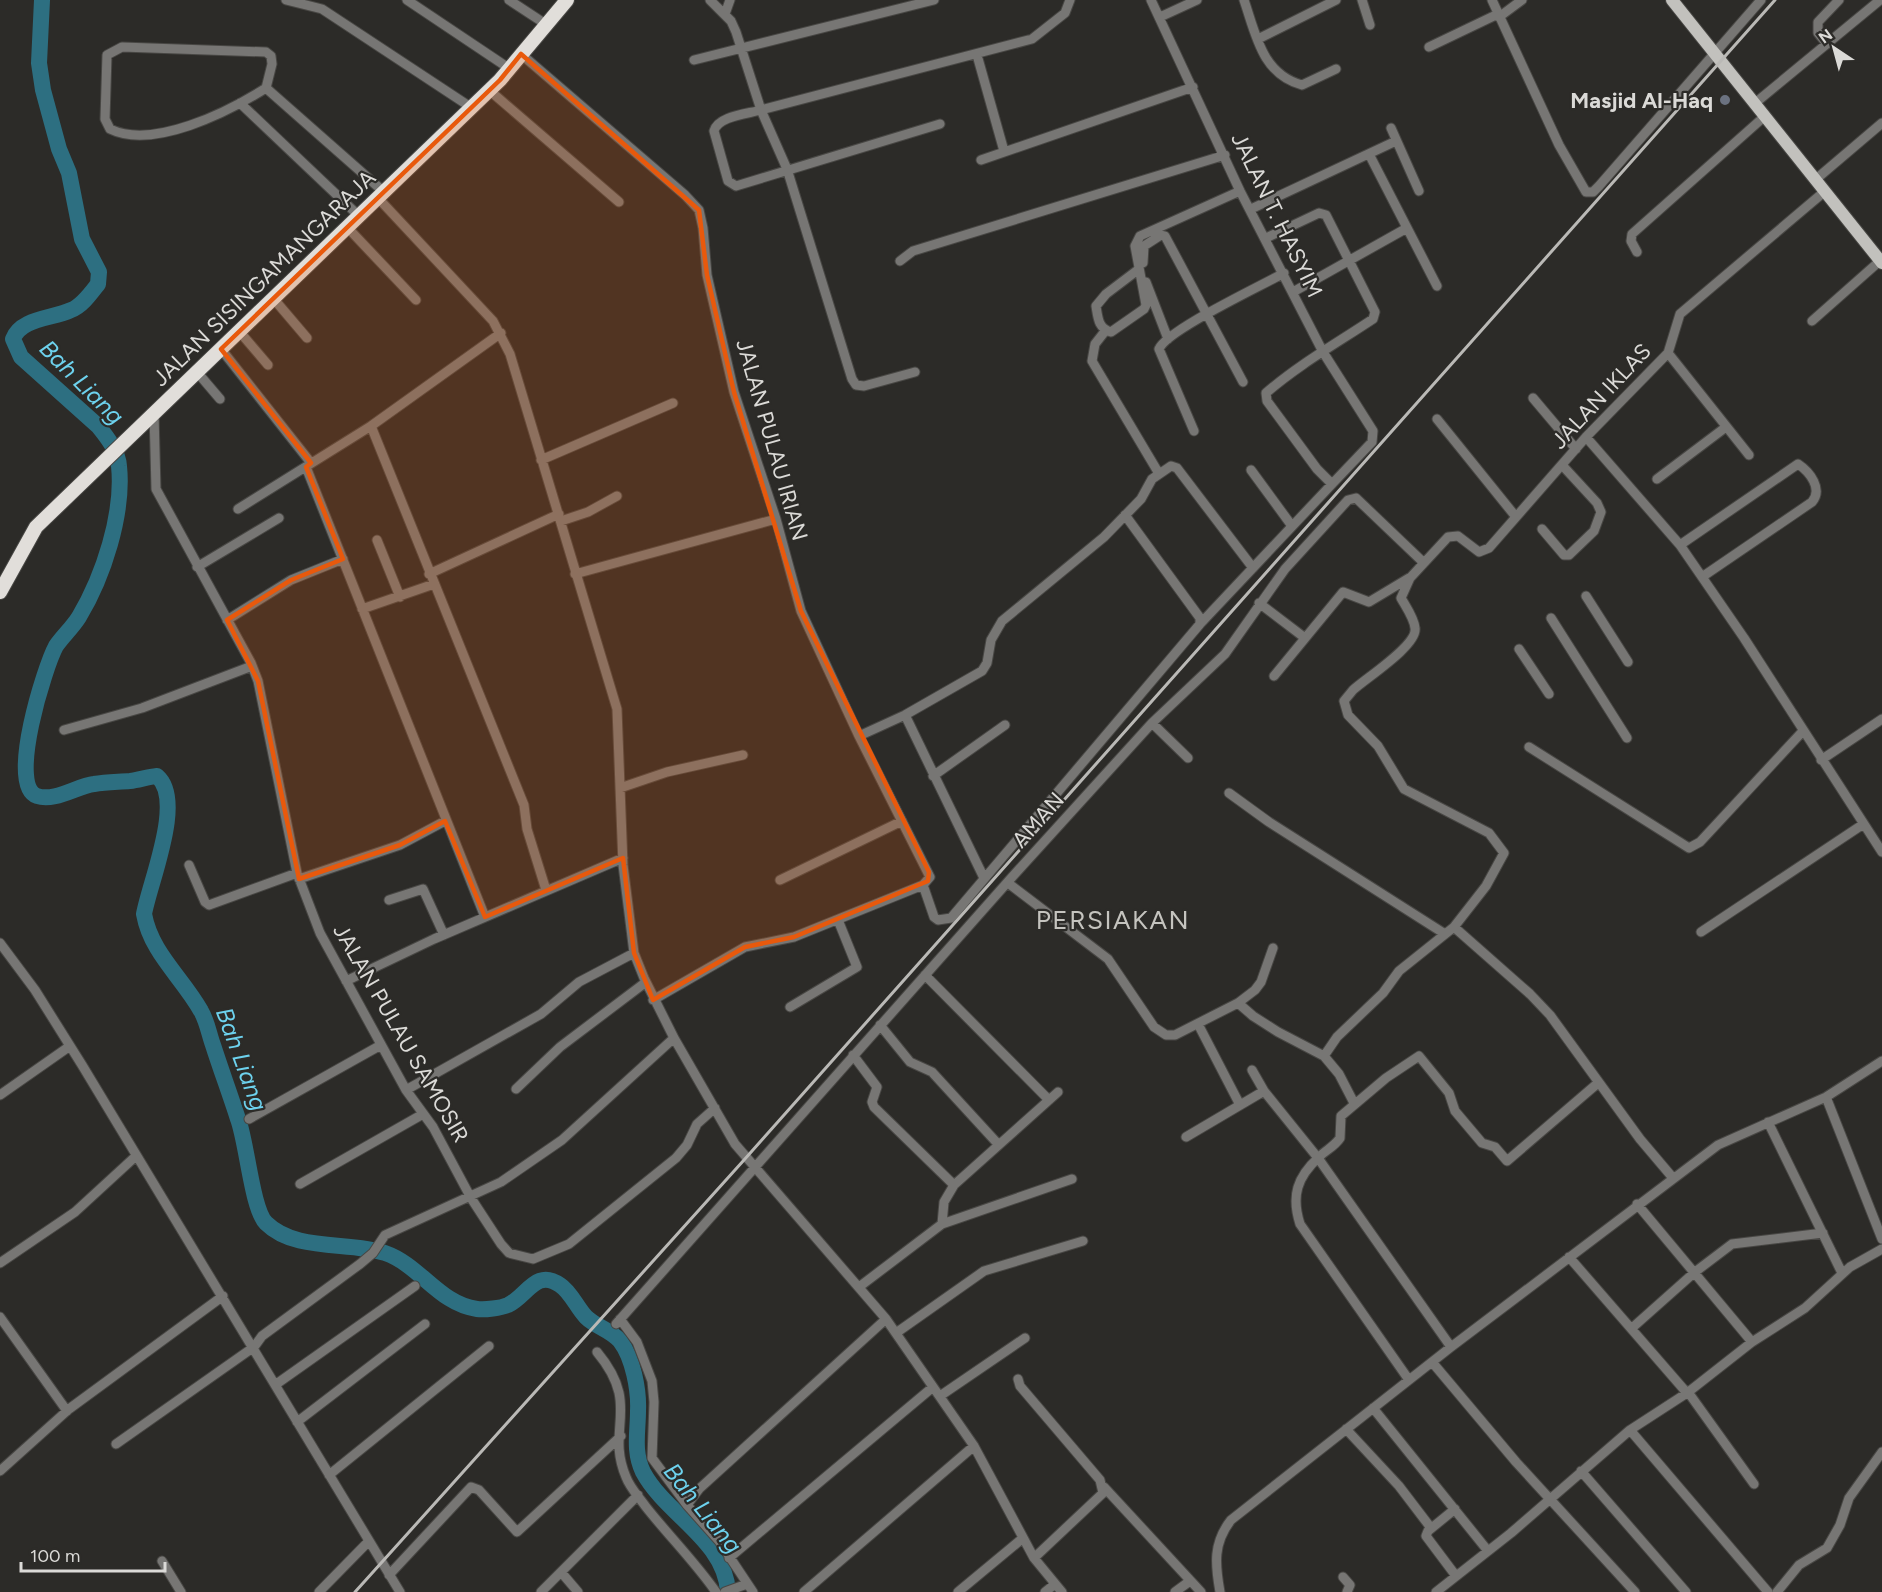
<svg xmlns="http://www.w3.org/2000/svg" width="1882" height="1592" font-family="Figtree,sans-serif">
  <rect width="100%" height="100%" fill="#2c2b28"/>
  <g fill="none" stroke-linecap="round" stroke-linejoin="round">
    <path stroke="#2d6f81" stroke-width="16" d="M 42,0 L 39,63 L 43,90 L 59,149 L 69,173 L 82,239 L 99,272 L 98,284 C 91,293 82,306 71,310 C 52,319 21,318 13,339 L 21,357 L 98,426 C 107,437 118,451 119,466 C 124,514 103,577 79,617 C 72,628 63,636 56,646 C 45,666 7,786 37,796 C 55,802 77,786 94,784 C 106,782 118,782 130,781 C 139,780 147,777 157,776 C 185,800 150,881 144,914 C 151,953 182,977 201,1011 C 207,1021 209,1034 213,1045 C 221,1070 230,1094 238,1119 C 247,1143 252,1209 266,1223 C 295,1252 349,1241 385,1253 C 420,1265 439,1304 477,1309 C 485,1310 501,1308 508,1305 C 527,1296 536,1268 560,1285 C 571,1292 577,1308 586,1317 C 596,1327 611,1330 620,1341 C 633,1358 639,1390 638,1411 C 638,1432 633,1451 643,1472 C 666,1515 725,1540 728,1592"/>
    <defs>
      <path id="minor" d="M 286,0 L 322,9 L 472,108
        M 407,0 L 510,69
        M 509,0 L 547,25
        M 710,0 L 731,21 L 736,32 L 761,110 L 787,169 L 852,379 L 856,385 L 864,386 L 915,372
        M 1151,0 L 1240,191 L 1323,352 L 1373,431 L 1372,442 L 1332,484 L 1317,469 L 1267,401 L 1266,393 C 1298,365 1337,343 1373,319 L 1375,312 L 1326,215 L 1319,213 L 1266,238
        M 1244,0 C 1256,35 1262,74 1302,85 L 1336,69
        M 1362,0 L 1370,25
        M 1492,0 L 1559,145 L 1586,192 L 1593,192 L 1599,186 L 1761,0
        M 725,14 L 730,0
        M 1160,17 L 1197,0
        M 1499,17 L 1522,0
        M 1258,39 L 1336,0
        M 1827,44 L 1818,33 L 1818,22 L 1839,0
        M 1429,47 L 1498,14
        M 521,54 L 685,195 L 699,210 L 703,228 L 707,275 L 734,392 L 776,519 L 801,611 L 859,736 L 930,877 L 923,885 L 794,937 L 745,947 L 653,1000
        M 977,55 L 1004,151
        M 694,60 L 934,0
        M 266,88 L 272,64 L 271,56 L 266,52 L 122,47 L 107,55 L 105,119 L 110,129 C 153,150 228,112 266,88 L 384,192
        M 489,90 L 619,202
        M 240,103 L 359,216
        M 1754,104 L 1880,0
        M 940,124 L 736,186 L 728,181 L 714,131 C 718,116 747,114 761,110 L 1032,39 L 1065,13 L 1070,0
        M 1391,128 L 1419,191
        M 1369,154 L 1437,286
        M 981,160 L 1193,87
        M 1815,180 L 1882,123
        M 378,198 L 493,321 L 510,354 L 617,709 L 623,865 L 634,953 L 644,978 L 674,1038 L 735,1144 L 886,1319 L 974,1446 L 1034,1558 L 1062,1592
        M 1251,209 L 1396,141
        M 347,227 L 416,300
        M 1637,252 L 1631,241 L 1632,234 L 1765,116
        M 900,261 L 913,251 L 1225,155
        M 1143,263 L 1144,246 L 1161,235 L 1165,236 L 1243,382
        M 1139,269 L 1106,294 L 1096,306 C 1098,318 1098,328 1111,332 L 1144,309 L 1146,305 L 1135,246 L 1140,236 L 1240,191
        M 1146,282 L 1168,339
        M 1293,292 L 1407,228
        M 273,298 L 307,338
        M 1812,321 L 1882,259
        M 1106,330 L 1095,344 L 1092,361 L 1158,472
        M 239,331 L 268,365
        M 221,349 L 311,463
        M 1668,353 L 1749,455
        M 197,372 L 220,399
        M 1533,398 L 1576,449
        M 154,413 L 156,489 L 251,663 L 258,681 L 297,873 L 320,933 L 406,1090 L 433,1127 L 471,1198 L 501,1244 L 509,1253 L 533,1259 L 569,1244 L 676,1158 L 687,1145 L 697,1124 L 715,1108
        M 1437,419 L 1516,517
        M 371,426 L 524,805 L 527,829 L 546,890
        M 1194,431 L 1159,349 C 1167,330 1261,286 1284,273
        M 1586,437 L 1680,545 L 1744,638 L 1882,852
        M 541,460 L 673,403
        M 306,467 L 485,917
        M 1251,470 L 1292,526
        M 1657,479 L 1726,427
        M 238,509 L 371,426 L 501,333
        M 561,521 L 588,512 L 617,496
        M 1542,529 L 1564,555 L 1569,555 L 1594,531 L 1601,512 L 1597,503 L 1562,465
        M 377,540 L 400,597
        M 1680,545 L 1798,464 C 1810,472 1823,489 1812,502 L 1702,577
        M 197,567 L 279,518
        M 429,574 L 559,514
        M 575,574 L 776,519
        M 1586,596 L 1628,662
        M 1259,603 L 1305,638
        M 362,609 L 434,584
        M 1551,618 L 1627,738
        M 227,620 L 291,580 L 343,559
        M 1200,624 L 1332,484
        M 1519,649 L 1549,694
        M 1274,676 L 1343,592 L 1369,602 L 1409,578
        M 905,715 L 984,878
        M 1152,723 L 1188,758
        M 64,730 L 142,708 L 252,666
        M 859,736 L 905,715 L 982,671 L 987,663 L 991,640 L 1002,621 L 1104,537 L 1141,499 L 1152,479 L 1171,466 L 1177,468 L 1253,568
        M 1529,747 L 1689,848 L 1700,842 L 1803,731
        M 1821,760 L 1882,719
        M 933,776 L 1005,725
        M 620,788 L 667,772 L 743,755
        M 1229,793 L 1269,822 L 1445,934
        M 189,865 L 205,902 L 209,905 L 297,873
        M 299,879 L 400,845 L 445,821
        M 780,880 L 902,821
        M 1008,883 L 1108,959 L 1154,1027 L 1166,1035 L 1175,1035 L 1238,1003 L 1255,990 L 1261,982 L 1273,948
        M 923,885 L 934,917 L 938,920 L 951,918 L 1200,624 L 1200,618 L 1125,515
        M 389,900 L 423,889 L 444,935
        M 1454,927 L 1530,994 L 1550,1015 L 1640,1139 L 1673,1178
        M 1701,932 L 1862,825
        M 0,943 L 35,990 L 82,1065 L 400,1592
        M 925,975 L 1049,1100
        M 346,981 L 434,939 L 623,858
        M 1238,1003 L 1253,1016 L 1278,1032 L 1324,1056 L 1339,1074 L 1354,1103
        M 790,1007 L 857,967 L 838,920
        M 1198,1024 L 1240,1105
        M 880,1025 L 910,1062 L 932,1072 L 998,1144
        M 853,1055 L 877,1087 L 872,1102 L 874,1107 L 954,1185
        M 1324,1056 L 1337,1037 L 1383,993 L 1399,971 L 1454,927 L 1486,886 L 1504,853 L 1489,833 L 1404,789 L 1378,746 L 1348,715 L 1344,701 L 1353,690 C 1366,678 1418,645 1415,628 C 1414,618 1406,607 1401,598 L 1410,578 L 1448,537 L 1458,536 L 1479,552 L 1489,548 L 1586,437 L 1668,353 L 1680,314 L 1824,192
        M 1252,1070 L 1264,1091 L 1318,1158 L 1451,1347
        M 516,1089 L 560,1047 L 646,982
        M 406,1090 L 541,1014 L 579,982 L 634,953
        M 0,1095 L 70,1046
        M 1826,1097 L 1882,1239
        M 249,1119 L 381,1045
        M 1768,1122 L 1842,1273
        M 1186,1137 L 1264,1091
        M 300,1184 L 423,1114
        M 1637,1204 L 1752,1342
        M 942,1224 L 944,1202 L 954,1185 L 1058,1092
        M 1569,1257 L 1687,1393
        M 0,1263 L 75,1212 L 136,1156
        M 859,1287 L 942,1224 L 1072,1179
        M 0,1317 L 67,1411
        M 620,1319 L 637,1342 L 652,1381 L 654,1402 L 652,1458 L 687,1505
        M 616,1324 L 1013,876 L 1152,723 L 1225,654 L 1285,569 L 1348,500 L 1356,498 L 1423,562
        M 1632,1328 L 1695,1272 L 1732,1244 L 1823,1233
        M 896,1333 L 984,1271 L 1083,1241
        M 597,1352 C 642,1406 605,1428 626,1477 C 630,1488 639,1497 646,1507 C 669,1536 695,1562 716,1592
        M 1432,1362 L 1516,1462 L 1635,1592
        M 1018,1379 L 1020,1386 L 1100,1480 L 1103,1493 L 1034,1558
        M 1409,1380 L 1300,1224 C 1291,1196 1297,1177 1319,1157 C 1326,1150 1335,1146 1340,1138 L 1341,1116 L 1386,1078 L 1419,1056 L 1449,1093 L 1455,1111 L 1482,1143 L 1495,1147 L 1507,1161 L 1598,1083
        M 275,1385 L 415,1286
        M 1688,1392 L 1754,1484
        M 940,1396 L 1025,1338
        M 1373,1408 L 1488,1551
        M 297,1422 L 425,1324
        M 1346,1429 L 1399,1486 L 1431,1528
        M 1630,1430 L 1768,1592
        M 116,1444 L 254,1347 L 262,1336 L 360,1264 L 373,1253 L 385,1235 L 501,1182 L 562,1140 L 674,1038
        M 0,1471 L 69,1409 L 223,1296
        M 1581,1471 L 1686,1592
        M 329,1475 L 489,1346
        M 1104,1487 L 1201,1592
        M 1455,1509 L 1428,1531 L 1426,1536 L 1456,1576
        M 729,1558 L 933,1387
        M 162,1561 L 181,1592
        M 561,1572 L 578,1592
        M 389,1575 L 471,1487 L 479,1490 L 517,1532 L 621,1436
        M 1343,1577 L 1350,1585 L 1347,1592
        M 319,1592 L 368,1542
        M 541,1592 L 638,1495
        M 725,1592 L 747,1584
        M 753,1592 L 719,1541 L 687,1505 L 699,1489 L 886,1319
        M 804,1592 L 974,1446
        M 958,1592 L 1023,1538
        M 1045,1592 L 1055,1584
        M 1175,1592 L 1190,1581
        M 1220,1592 C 1215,1564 1213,1543 1231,1520 L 1451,1347 L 1718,1145 L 1826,1097 L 1882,1061
        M 1436,1592 L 1511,1533 L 1630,1430 L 1687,1393 L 1752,1342 L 1805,1308 L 1850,1267 L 1882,1249
        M 1777,1592 L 1799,1565 L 1827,1548 L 1840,1525 L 1849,1498 L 1882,1452"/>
      <path id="major" d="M 1672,0 L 1882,263"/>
      <path id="highway" d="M 0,592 L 36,527 L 500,80 L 567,0"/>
    </defs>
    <use href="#minor" stroke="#484744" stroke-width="11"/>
    <use href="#major" stroke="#484744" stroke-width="14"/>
    <use href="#highway" stroke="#484744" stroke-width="16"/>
    <use href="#minor" stroke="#777674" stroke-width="9"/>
    <use href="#major" stroke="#c2c1bd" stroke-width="12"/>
    <use href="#highway" stroke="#e1deda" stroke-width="14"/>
    <path stroke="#bab9b6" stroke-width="3" d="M 355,1592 L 744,1160 L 1775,0"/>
  </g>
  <path fill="#e8590c" fill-opacity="0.2" stroke="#e8590c" stroke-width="4.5" stroke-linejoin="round" d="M 521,54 L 699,210 L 707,275 L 734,392 L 801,611 L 929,872 L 928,881 L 794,937 L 745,947 L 653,1000 L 634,953 L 623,858 L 485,917 L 445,821 L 400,845 L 299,879 L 258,681 L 227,620 L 291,580 L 343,559 L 306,467 L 311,463 L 221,349 L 500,80 Z"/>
  <circle fill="#6b7280" stroke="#2c2b28" stroke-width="2" cx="1725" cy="100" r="6"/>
  <g text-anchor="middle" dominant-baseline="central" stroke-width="4.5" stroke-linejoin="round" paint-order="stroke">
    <g font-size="22" font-weight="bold" fill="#dbdad7" stroke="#2c2b28" text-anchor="end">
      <text x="1713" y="100">Masjid Al-Haq</text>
    </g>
    <g font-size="22" fill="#dbdad7" stroke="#2c2b28">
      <text transform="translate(1277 215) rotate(64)">JALAN T. HASYIM</text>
      <text transform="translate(264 278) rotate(-44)">JALAN SISINGAMANGARAJA</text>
      <text transform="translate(1601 396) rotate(-47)">JALAN IKLAS</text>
      <text transform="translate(772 440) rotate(74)">JALAN PULAU IRIAN</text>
      <text transform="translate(1038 820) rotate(-48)">AMAN</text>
      <text transform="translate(401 1033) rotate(60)">JALAN PULAU SAMOSIR</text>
    </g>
    <g font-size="24" font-style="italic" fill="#6dd2ee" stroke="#2c2b28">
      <text transform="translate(82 382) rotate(45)">Bah Liang</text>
      <text transform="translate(242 1059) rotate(70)">Bah Liang</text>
      <text transform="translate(703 1508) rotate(51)">Bah Liang</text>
    </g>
    <g font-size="26" letter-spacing="1.5" fill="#c5c4bf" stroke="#2c2b28">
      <text x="1113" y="920">PERSIAKAN</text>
    </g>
  </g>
  <g transform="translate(1834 48) rotate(324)" stroke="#2c2b28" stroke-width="4.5" paint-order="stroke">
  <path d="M0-4.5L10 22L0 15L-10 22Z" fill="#dbdad7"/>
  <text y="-9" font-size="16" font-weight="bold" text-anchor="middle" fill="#dbdad7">N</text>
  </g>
  <path d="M21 1562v9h144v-9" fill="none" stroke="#dbdad7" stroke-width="3"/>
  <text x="30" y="1562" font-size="18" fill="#dbdad7" stroke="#2c2b28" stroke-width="4.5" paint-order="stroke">100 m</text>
</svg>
